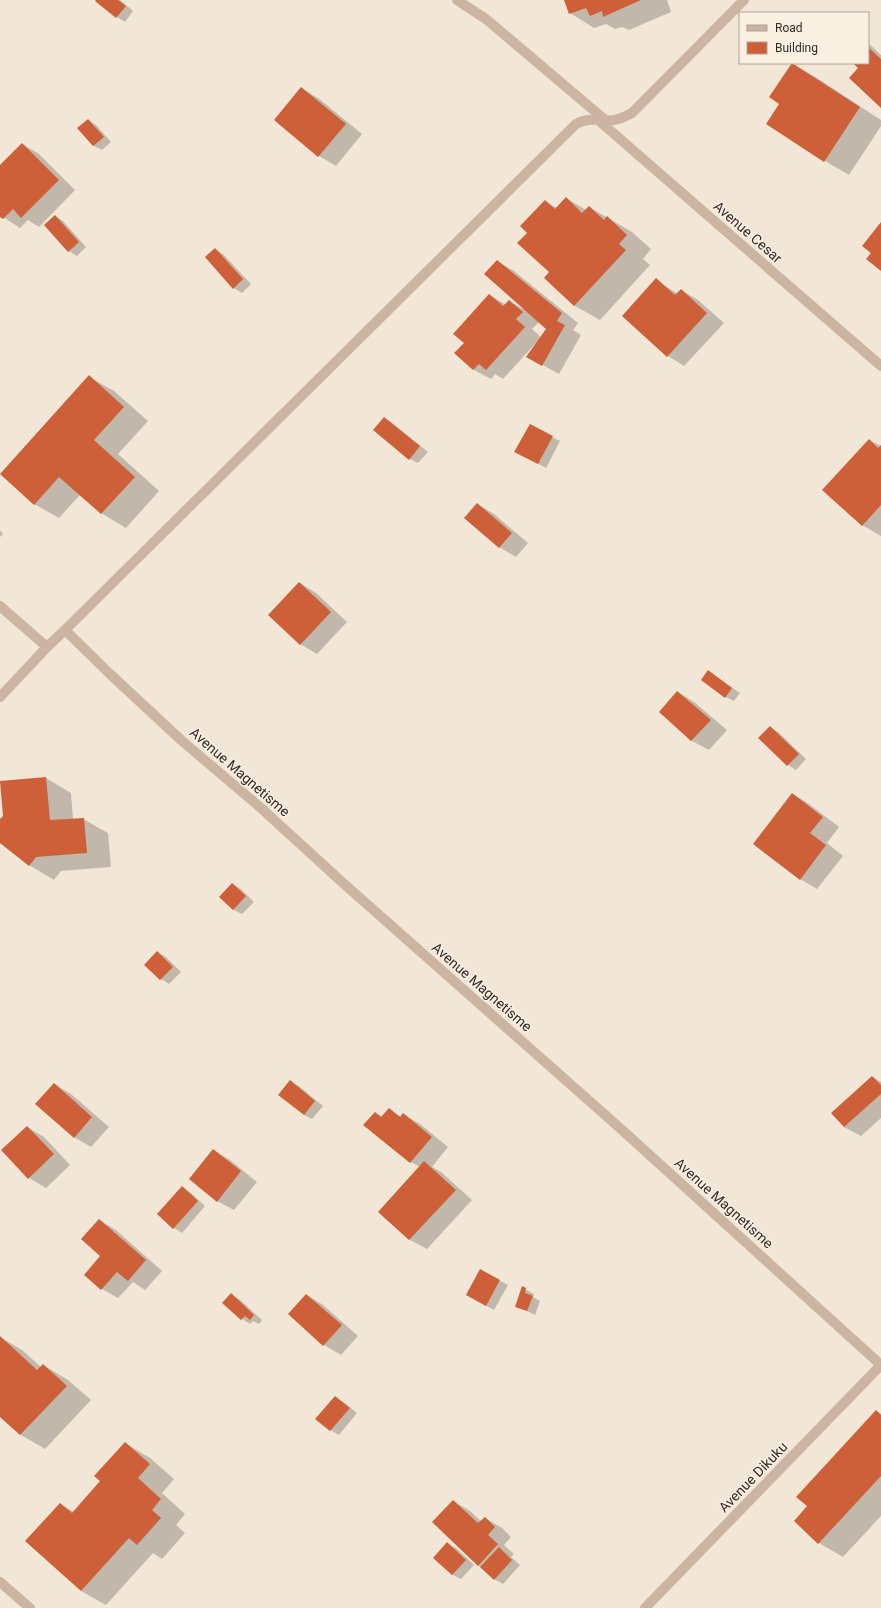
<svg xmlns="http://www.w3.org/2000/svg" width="881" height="1608" font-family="Roboto,sans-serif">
  <rect width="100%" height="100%" fill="#f2e6d6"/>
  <path fill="#0003" fill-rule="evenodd" d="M 97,0 L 120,0 L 133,11 L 125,22 L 117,17 Z
    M 565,0 L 667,0 L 671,12 L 629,30 L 622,27 L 615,29 L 606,24 L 594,28 L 570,13 Z
    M 868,43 L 881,55 L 881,106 L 860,68 L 855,63 L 868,63 Z
    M 792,64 L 817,78 L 881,120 L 881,126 L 849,175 L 825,161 L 781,104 Z
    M 302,89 L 318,98 L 362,134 L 336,166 L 319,156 Z
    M 88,120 L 96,125 L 111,142 L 102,150 L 94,146 L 78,128 Z
    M 22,144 L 39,154 L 75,190 L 39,227 L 28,220 L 20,228 L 0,215 L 0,166 Z
    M 566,198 L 586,210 L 589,207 L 632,232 L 651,249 L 643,259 L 650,265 L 600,320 L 575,306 L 545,278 L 550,272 L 529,233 L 545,202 L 557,208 Z
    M 55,216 L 63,221 L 86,247 L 77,256 L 69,251 Z
    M 215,249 L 223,254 L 251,284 L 242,293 L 234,288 Z
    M 497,261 L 514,271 L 578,323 L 573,330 L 581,335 L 559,374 L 528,357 L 536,345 L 535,344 L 503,379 L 495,374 L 491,379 L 474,370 L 456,353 L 465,343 L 490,295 L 506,305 L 509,301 L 523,309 ZM 539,322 L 547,328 L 541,337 L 532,329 Z
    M 656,280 L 678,294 L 681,290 L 698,300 L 724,323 L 684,366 L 668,356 Z
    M 89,377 L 114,391 L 148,421 L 118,454 L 159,491 L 126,528 L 101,513 L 80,495 L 59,518 L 34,504 Z
    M 384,418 L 392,423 L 428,452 L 418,463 L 410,459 L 374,430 Z
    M 552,437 L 560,441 L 546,468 L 524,456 Z
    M 869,440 L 881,446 L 881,536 L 862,525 Z
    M 477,504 L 494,514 L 528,543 L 516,557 L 499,547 Z
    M 0,530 L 3,534 L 0,537 Z
    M 300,583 L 316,593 L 347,622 L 317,654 L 300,644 Z
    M 708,671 L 740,693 L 734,701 L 726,697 Z
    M 678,692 L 694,702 L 727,730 L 709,750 L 692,741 L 660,712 Z
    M 770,727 L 778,732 L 806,759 L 796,770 L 788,765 Z
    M 46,778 L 71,793 L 73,820 L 83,819 L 108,833 L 111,867 L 61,871 L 54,880 L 29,865 L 0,843 L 0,820 Z
    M 793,794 L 809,804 L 839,827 L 827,843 L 843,856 L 817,889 L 800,879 Z
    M 232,884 L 241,889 L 254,902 L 242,914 L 234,910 L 220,897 Z
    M 157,952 L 166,957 L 181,972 L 169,984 L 161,979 Z
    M 873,1077 L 881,1082 L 881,1118 L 861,1136 L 844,1127 Z
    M 290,1082 L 299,1086 L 323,1106 L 312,1119 L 304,1115 Z
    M 54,1084 L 71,1094 L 109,1127 L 91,1147 L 74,1137 Z
    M 389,1110 L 401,1117 L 403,1114 L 420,1124 L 448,1147 L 432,1167 L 441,1172 L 472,1200 L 427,1249 L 410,1240 L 379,1212 L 420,1167 L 411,1162 L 375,1113 L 383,1117 Z
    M 27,1127 L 44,1137 L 70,1165 L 46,1188 L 29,1178 L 2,1150 Z
    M 213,1150 L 230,1160 L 257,1182 L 234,1210 L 217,1201 Z
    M 182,1188 L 190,1192 L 205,1206 L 182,1233 L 174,1228 Z
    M 99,1220 L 116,1230 L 162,1271 L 145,1290 L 133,1282 L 118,1298 L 102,1289 Z
    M 480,1270 L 508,1285 L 494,1310 L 467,1295 Z
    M 523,1288 L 534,1294 L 533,1297 L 540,1301 L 535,1315 L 516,1306 Z
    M 231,1295 L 239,1299 L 262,1320 L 259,1324 L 253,1321 L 250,1324 L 242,1319 Z
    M 307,1295 L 323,1305 L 358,1336 L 341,1355 L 324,1345 Z
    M 0,1337 L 22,1350 L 41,1367 L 43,1365 L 68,1380 L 91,1400 L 45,1449 L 21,1435 L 0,1416 Z
    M 335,1397 L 343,1402 L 357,1413 L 339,1435 L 330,1430 Z
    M 876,1411 L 881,1414 L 881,1516 L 843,1557 L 819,1543 L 808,1506 Z
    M 125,1443 L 150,1458 L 174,1479 L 162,1493 L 185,1514 L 176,1525 L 185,1533 L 162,1559 L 153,1553 L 106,1605 L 81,1591 L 60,1504 L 74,1512 L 101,1481 Z
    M 453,1501 L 470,1511 L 482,1522 L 485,1518 L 502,1528 L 511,1537 L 504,1545 L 514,1554 L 511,1557 L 520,1565 L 503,1584 L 494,1579 L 478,1565 Z
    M 447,1544 L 456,1548 L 474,1565 L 461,1579 L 453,1575 L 434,1558 Z"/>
  <path fill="#cd6039" d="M 96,0 L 118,0 L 126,6 L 116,18 L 95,1 Z
    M 564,0 L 641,0 L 603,17 L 602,11 L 590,16 L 586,8 L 569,14 Z
    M 868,47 L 881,59 L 881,108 L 849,78 L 858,68 L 853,63 L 868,63 Z
    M 792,63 L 860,107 L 824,162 L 766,124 L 779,104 L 769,97 Z
    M 301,87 L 346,124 L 318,157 L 274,120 Z
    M 88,119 L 104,137 L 93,146 L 77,128 Z
    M 22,143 L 59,180 L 21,218 L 13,209 L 3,219 L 0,217 L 0,165 Z
    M 566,197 L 582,213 L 589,206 L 604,220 L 607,216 L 627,235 L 619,244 L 626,250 L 574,306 L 544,278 L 549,272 L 517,243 L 527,233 L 520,226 L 545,200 L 555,209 Z
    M 55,215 L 79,242 L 68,252 L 44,225 Z
    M 881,222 L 881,271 L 866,259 L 871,253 L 862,246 Z
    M 215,248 L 243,279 L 233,289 L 205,257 Z
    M 497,260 L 562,313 L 557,321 L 565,325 L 542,366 L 526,357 L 546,329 L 484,274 Z
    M 656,278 L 675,295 L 681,289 L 707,313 L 667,357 L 622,316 Z
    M 489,294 L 503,306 L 509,300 L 523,312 L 516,319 L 525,327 L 486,370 L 479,364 L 473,370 L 454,353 L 464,343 L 453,334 Z
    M 89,375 L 124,407 L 94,440 L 135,477 L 101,514 L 59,477 L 34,505 L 0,474 Z
    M 384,417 L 420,446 L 409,460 L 373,430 Z
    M 530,424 L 553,436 L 538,464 L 514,452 Z
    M 869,439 L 878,448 L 881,445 L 881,505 L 862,526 L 822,490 Z
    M 477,503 L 512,533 L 499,548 L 464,518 Z
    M 299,582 L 331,612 L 300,645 L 268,615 Z
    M 708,670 L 732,688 L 725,698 L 701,680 Z
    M 677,691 L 711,720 L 691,741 L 659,712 Z
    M 770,726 L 799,754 L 787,766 L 758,738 Z
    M 46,777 L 50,820 L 84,818 L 87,853 L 36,857 L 29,866 L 0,843 L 0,819 L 3,816 L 0,781 Z
    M 792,793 L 823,817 L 810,833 L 826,845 L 800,880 L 753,844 Z
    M 232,883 L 246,896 L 233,910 L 219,897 Z
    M 157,951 L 173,967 L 160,980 L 144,965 Z
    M 872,1076 L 881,1085 L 881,1094 L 844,1127 L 831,1113 Z
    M 290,1080 L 315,1101 L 304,1115 L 278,1095 Z
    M 54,1083 L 92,1117 L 74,1138 L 35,1104 Z
    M 389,1108 L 400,1117 L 403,1113 L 432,1137 L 410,1163 L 363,1125 L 375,1112 L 381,1117 Z
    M 27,1126 L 54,1154 L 28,1179 L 1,1150 Z
    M 213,1149 L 241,1171 L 217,1202 L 189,1179 Z
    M 424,1161 L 456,1190 L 409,1240 L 378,1212 Z
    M 182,1186 L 198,1201 L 173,1229 L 157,1214 Z
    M 99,1219 L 146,1260 L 128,1281 L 117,1272 L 101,1290 L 84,1275 L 100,1256 L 81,1239 Z
    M 480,1269 L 500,1280 L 486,1306 L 466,1295 Z
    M 522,1286 L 526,1288 L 525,1293 L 533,1296 L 527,1311 L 515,1307 Z
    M 231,1293 L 254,1315 L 250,1320 L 245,1316 L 241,1320 L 222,1303 Z
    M 306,1294 L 342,1325 L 323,1346 L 288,1314 Z
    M 0,1336 L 37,1370 L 43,1364 L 67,1386 L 20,1435 L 0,1417 Z
    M 335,1396 L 350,1408 L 330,1431 L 315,1419 Z
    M 876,1410 L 881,1415 L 881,1476 L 818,1544 L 794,1521 L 807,1506 L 796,1497 Z
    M 125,1442 L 150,1464 L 138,1478 L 161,1499 L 152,1510 L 161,1518 L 137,1545 L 129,1538 L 81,1591 L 25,1541 L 60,1503 L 72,1513 L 100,1481 L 94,1476 Z
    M 453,1500 L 478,1523 L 485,1517 L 495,1527 L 488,1535 L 498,1544 L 478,1566 L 432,1522 Z
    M 447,1542 L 466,1560 L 452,1575 L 433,1558 Z
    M 499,1547 L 512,1560 L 494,1580 L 480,1567 Z"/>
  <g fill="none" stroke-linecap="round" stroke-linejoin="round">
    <path stroke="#cbb5a2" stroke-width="10" d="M 457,0 L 486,19 L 604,119
      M 597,119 L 881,366
      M 0,606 L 47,647
      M 65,630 L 110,674 L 181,740 L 261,808 L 343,883 L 621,1129 L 881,1365
      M 0,697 L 47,647 L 65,630 L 576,124 C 588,117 601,121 614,120 C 621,119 626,116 632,113 L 744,0
      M 0,1582 L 30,1608
      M 645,1608 L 881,1365"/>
  </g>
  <g text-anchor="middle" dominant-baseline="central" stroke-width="3" stroke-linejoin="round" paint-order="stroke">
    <g font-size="14" fill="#352a25" stroke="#faf0e2">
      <text transform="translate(748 232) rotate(41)">Avenue Cesar</text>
      <text transform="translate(240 772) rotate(41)">Avenue Magnetisme</text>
      <text transform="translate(482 987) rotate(41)">Avenue Magnetisme</text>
      <text transform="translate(724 1203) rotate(42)">Avenue Magnetisme</text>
      <text transform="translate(753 1477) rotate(-46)">Avenue Dikuku</text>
    </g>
  </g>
  <rect x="739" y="12" width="130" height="52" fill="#faf0e2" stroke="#aba196"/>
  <rect x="747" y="25" width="20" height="6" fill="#cbb5a2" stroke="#aba196"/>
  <text x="775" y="32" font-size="12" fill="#352a25">Road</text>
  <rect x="747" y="42" width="20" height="12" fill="#cd6039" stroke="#aba196"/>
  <text x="775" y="52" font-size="12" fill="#352a25">Building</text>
</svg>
